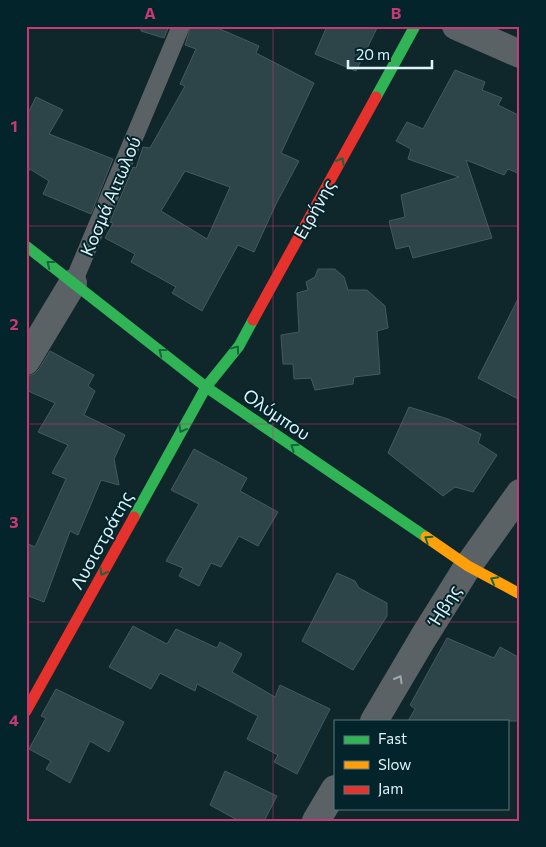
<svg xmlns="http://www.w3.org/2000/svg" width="546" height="847" font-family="Commissioner,sans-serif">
  <rect width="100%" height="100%" fill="#0f272b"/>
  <path fill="#2d4449" stroke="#47595d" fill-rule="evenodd" d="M 141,26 L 169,26 L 164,38 L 141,31 Z
    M 191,26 L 213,26 L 259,46 L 256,53 L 314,83 L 281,153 L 299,161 L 276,204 L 254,252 L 238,245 L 202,311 L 172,293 L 176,287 L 131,262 L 135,254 L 105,238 L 113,223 L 110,222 L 133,167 L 136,168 L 143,147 L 150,148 L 185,86 L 180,84 L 196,49 L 185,45 ZM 185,171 L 230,187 L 207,239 L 161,211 Z
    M 327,26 L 378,26 L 356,71 L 315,54 Z
    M 455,70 L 485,82 L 482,90 L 502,98 L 498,105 L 520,116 L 520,174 L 508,169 L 504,175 L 466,160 L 492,238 L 413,258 L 409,246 L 396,249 L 389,221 L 405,217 L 401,195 L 459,177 L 408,159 L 411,149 L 396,141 L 407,122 L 423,129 Z
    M 36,97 L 63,110 L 49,134 L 113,159 L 91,214 L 43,194 L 49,181 L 30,169 L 26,175 L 26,117 Z
    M 318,269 L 335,269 L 344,277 L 348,290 L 367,290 L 385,306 L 388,328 L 377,331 L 380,374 L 354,377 L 353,384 L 315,390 L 311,378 L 294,379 L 293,364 L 283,364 L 281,335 L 299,332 L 297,293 L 308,290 L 306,282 L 315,277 Z
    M 520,295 L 520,400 L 478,378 Z
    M 50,351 L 94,375 L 88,386 L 95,391 L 84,415 L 125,435 L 114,459 L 119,485 L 101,480 L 78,535 L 70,531 L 44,602 L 26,595 L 26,543 L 35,547 L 66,479 L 52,473 L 68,445 L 38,432 L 55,403 L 26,390 L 26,377 L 34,374 L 39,369 Z
    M 409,407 L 448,419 L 481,434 L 478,443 L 497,455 L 473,492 L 455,487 L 443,496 L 388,453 Z
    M 194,449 L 247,478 L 240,491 L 278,512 L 258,546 L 239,536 L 221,567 L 211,563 L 199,586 L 179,576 L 183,568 L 166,561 L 199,504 L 171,490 Z
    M 337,573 L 355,581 L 359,588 L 387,603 L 387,616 L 353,670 L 302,641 Z
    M 133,626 L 167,644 L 176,629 L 217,648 L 220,642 L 242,654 L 232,672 L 275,697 L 280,685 L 330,709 L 297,774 L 274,762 L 278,755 L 247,739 L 258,716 L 197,684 L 195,691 L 160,673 L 151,689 L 109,667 Z
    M 447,638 L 494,658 L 500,647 L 520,658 L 520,721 L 408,721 L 415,709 L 410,705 Z
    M 56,689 L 124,722 L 109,752 L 90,741 L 70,783 L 46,769 L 51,761 L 29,749 L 46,718 L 41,716 Z
    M 225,771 L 277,796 L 264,821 L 239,821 L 210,805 Z"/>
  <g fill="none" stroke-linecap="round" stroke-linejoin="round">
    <path stroke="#5a6265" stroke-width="18" d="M 73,283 L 181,26"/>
    <path stroke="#5a6265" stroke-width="28" d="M 456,26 L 520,54
      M 26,361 L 73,283
      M 374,721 L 423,638 L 468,566 L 520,493
      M 316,821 L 335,789"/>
    <path stroke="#30b455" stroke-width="11" d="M 376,97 L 415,26
      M 26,246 L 206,387 L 426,537
      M 134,517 L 206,387 L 239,346 L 253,320"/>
    <path stroke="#ff9f0a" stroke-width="11" d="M 426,537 L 468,566 L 520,594"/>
    <path stroke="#e5322d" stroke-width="11" d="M 253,320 L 376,97
      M 26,711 L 134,517"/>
  </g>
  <defs><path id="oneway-chevron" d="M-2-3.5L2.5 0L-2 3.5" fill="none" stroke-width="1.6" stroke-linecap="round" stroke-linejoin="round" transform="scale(1.25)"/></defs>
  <g stroke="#18653e">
    <use href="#oneway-chevron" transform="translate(341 161) rotate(-61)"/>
    <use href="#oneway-chevron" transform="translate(50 264) rotate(-142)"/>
    <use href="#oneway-chevron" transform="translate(236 349) rotate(-53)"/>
    <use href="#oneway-chevron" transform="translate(162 352) rotate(-142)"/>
    <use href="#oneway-chevron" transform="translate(182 429) rotate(119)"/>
    <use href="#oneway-chevron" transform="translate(294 447) rotate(-146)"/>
    <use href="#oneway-chevron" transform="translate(428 539) rotate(-146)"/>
    <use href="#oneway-chevron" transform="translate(103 572) rotate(119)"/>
    <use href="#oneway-chevron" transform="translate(494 580) rotate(-152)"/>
  </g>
  <use stroke="#9caaaf" href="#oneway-chevron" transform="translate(399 679) rotate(-60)"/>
  <path fill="none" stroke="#c63973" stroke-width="1" stroke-opacity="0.55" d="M 273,26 L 273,821M 26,226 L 520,226M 26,424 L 520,424M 26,622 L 520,622"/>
  <g text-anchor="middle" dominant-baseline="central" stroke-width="4" stroke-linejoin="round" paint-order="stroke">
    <g font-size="18" fill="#ddf3f9" stroke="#04242b">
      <text transform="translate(110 196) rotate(-67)">Κοσμά Αιτωλού</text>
      <text transform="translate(314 209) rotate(-61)">Ειρήνης</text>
      <text transform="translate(277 414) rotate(34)">Ολύμπου</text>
      <text transform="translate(101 540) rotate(-61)">Λυσιστράτης</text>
      <text transform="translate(444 605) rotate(-58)">Ήβης</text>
    </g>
  </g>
  <rect width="546" height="847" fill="none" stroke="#04242b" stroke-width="55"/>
  <rect x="334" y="720" width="175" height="90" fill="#04242b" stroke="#5b777d"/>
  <rect x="344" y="736" width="25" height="8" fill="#30b455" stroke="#5b777d"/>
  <text x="378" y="744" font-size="15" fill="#ddf3f9">Fast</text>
  <rect x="344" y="761" width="25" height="8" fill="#ff9f0a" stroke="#5b777d"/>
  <text x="378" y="770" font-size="15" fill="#ddf3f9">Slow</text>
  <rect x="344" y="786" width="25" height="8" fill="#e5322d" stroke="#5b777d"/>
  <text x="378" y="794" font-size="15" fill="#ddf3f9">Jam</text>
  <path d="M348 60v8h84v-8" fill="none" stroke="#ddf3f9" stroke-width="2.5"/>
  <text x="356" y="60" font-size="15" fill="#ddf3f9" stroke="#04242b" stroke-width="4" paint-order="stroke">20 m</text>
  <rect x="28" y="28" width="490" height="792" fill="none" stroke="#c63973" stroke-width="2"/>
  <g font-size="16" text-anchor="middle" font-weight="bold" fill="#c63973">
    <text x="150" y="19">A</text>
    <text x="396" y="19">B</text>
    <text x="14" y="132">1</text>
    <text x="14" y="330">2</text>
    <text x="14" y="528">3</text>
    <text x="14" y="726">4</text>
  </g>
</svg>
